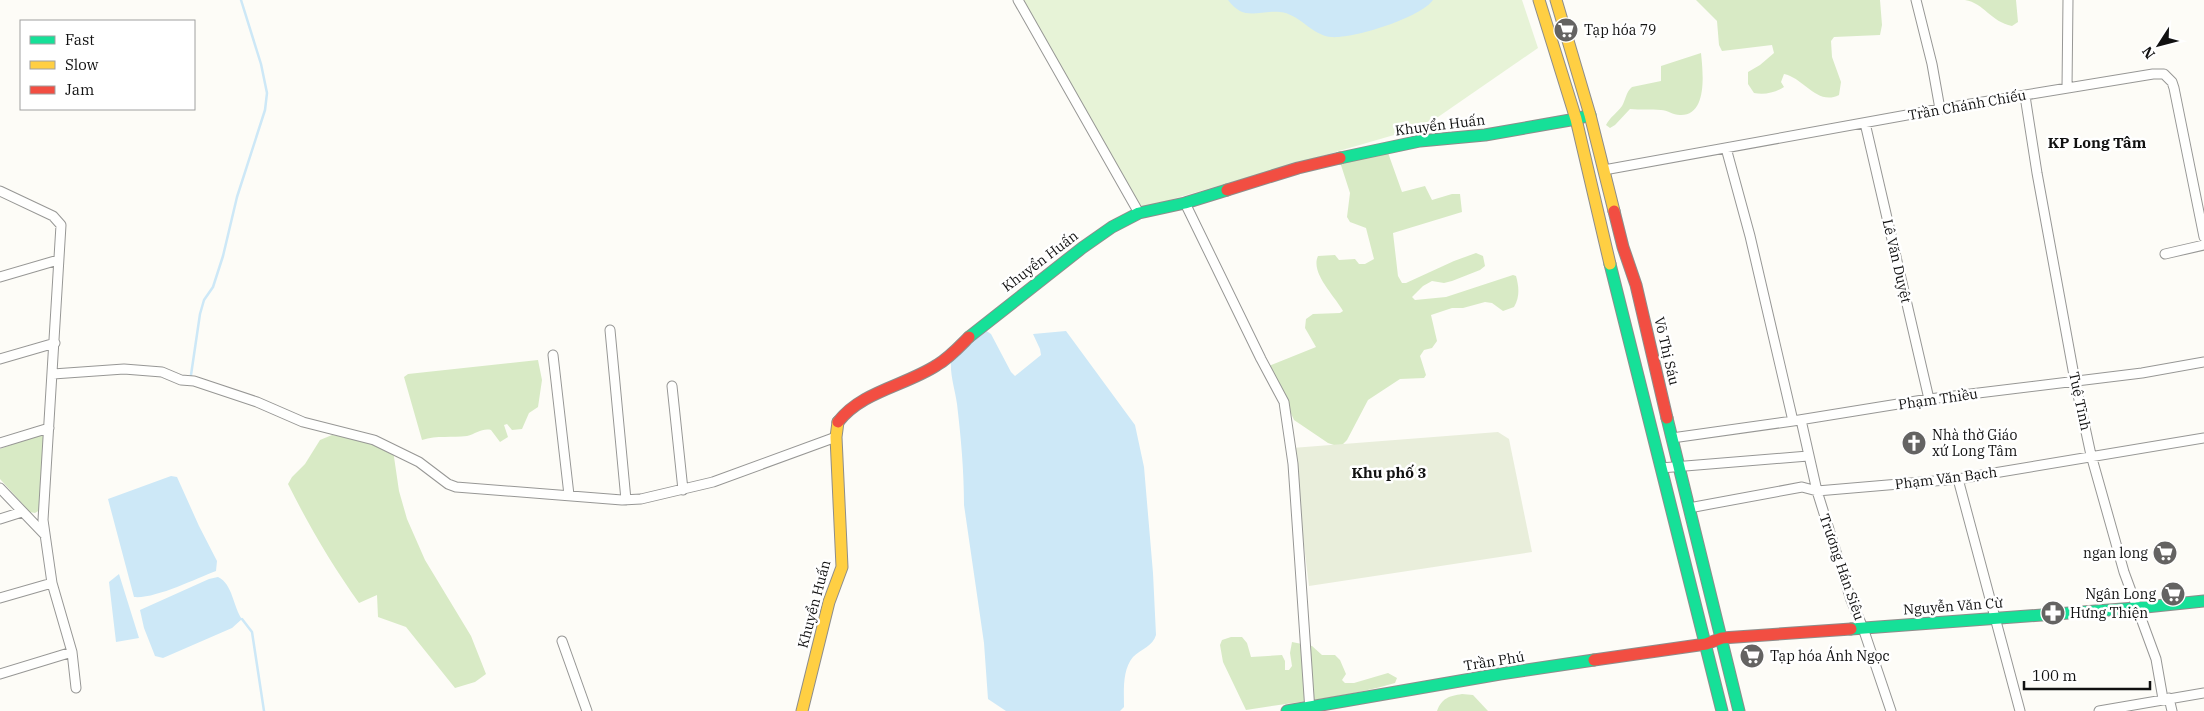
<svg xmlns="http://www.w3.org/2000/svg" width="2204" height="711" font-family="'IBM Plex Serif',serif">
  <rect width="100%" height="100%" fill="#fdfcf7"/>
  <path fill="#e7f3d7" d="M 1018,0 L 1522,0 L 1538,48 L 1425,126 L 1135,210 Z"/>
  <path fill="#d8eac5" d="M 1696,0 L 1880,0 L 1882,25 L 1880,35 L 1834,37 L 1831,41 L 1832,57 L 1841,82 L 1839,95 C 1817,106 1804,78 1784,74 L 1781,82 L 1784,87 C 1775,93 1764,95 1754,93 L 1748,84 L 1748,72 L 1760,65 L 1774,53 L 1772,45 L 1722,51 L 1719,45 L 1717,21 Z
    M 1965,0 L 2016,0 L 2018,22 L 2012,26 C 1991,22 1984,3 1965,0 Z
    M 1701,53 C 1703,72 1708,116 1680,115 C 1673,115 1667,110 1661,110 C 1651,109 1640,110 1630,109 L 1615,125 L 1610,128 L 1606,125 C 1610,117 1617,113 1622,106 C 1626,99 1626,92 1632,87 L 1661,81 L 1661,66 Z
    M 1387,150 L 1402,192 L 1425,186 L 1432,200 L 1452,194 L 1460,194 L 1462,212 L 1393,233 L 1398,276 L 1402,283 L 1406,283 L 1454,261 L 1476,253 L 1483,256 L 1485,266 L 1480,270 L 1452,281 L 1444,283 L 1432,281 L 1423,286 L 1412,297 L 1415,300 L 1446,297 L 1513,275 L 1516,276 C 1519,287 1520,297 1514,307 L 1503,311 L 1492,303 L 1485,302 L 1463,308 L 1452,308 L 1431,315 L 1437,341 L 1432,348 L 1424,350 L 1420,356 L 1426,375 L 1424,378 L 1400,379 L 1368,400 L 1347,440 L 1340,447 L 1328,443 L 1294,420 L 1269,366 L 1316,347 L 1305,328 L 1306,319 L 1313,314 L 1340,313 L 1343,311 C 1335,296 1310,273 1318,256 L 1335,255 L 1339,260 L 1355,259 L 1359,264 L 1365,264 L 1374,259 L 1366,228 L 1350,222 L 1347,217 L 1350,193 L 1340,162 Z
    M 538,360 L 542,380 L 538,407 L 529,413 L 522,429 L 512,430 L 507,424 L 504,425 L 508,437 L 500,442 L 491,430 C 482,428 476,434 467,436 C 452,438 437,435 422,440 L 404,377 L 408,374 Z
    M 38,435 L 43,436 L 43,443 L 40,510 L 35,513 L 30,512 L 0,479 L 0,449 Z
    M 332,435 L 354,438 L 393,450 L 399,491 L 407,519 L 425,560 L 471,636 L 486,674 L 475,682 L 455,688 L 406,627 L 378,617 L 377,595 L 359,603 C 332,565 309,526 288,484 L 292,477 L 305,464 L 320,440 Z
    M 1231,637 L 1242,637 L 1247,643 L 1251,657 L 1282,655 L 1285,661 L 1285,670 L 1289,670 L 1292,666 L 1290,653 L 1292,642 L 1312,646 L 1322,655 L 1335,655 L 1340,660 L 1346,674 L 1342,680 L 1345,683 L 1354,683 L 1388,673 L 1397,678 L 1395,683 C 1347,697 1296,702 1246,710 L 1223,662 L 1220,645 L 1222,640 Z
    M 1462,694 L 1473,695 L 1488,711 L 1437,711 C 1442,698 1449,696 1462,694 Z"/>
  <path fill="#e9eedb" d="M 1498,432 L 1509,439 L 1532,552 L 1309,586 L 1292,448 Z"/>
  <path fill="#cde8f7" d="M 1228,0 L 1433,0 C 1420,18 1353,39 1331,37 C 1311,35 1300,14 1280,12 C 1259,10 1244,22 1228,0 Z
    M 985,330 L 991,334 L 1011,372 L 1015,376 L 1041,355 L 1040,349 L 1033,334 L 1066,331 L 1135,425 L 1144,467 L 1153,573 L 1156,635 C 1153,646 1141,649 1133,657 C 1122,670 1124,691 1124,707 L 1120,711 L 1006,711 L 988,699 L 984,643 L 964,505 C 964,471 961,438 957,404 C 955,389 950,376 951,361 Z
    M 171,476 L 177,477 L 199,526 L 217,561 L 216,571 C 195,579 155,599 134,597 L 108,499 Z
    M 119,574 L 139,638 L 116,642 L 109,582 Z
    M 218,577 C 233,584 233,607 242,619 L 232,628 L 163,658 L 155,656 L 144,628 L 140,610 L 209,579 Z"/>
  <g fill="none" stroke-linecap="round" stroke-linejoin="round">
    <path stroke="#cde8f7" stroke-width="2.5" d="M 191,375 L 200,314 L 204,300 L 213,287 L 223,256 L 237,197 L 265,110 L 267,93 L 261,64 L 241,0
      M 242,619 L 252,632 L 264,711"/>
    <defs>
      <path id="street" d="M 1018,0 L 1139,213
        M 1916,0 L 1932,64 L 1940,109
        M 2067,88 L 2068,0
        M 2025,96 L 2037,173 L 2075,381 L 2091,455 L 2124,572 L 2156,659 L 2163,699
        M 1865,123 L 1929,399
        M 1726,148 L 1750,236 L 1793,421
        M 1604,170 L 1940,109 L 2153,74 L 2164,74 L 2172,82 L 2174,88 L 2204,237
        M 0,191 L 53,216 L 61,225 L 43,520 L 52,583 L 72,652 L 76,688
        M 1185,203 L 1261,359 L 1284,402 L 1293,464 L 1310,711
        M 2165,254 L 2204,245
        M 0,277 L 58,260
        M 610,330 L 626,500
        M 553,355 L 569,495
        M 0,359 L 55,343
        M 53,374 L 124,369 L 162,372 L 181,380 L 194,381 L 257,402 L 303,422 L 374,440 L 419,462 L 448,484 L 456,487 L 622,500 L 641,499 L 713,482 L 836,437
        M 672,386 L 683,490
        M 1801,420 L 1817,491 L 1851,600 L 1863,628 L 1891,711
        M 1672,438 L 1793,421 L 1929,399 L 2142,373 L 2204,362
        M 0,443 L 49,428
        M 1661,468 L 1808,456
        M 1958,479 L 2020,711
        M 0,488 L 45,535
        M 1689,508 L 1802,487 L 1817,491 L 1958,479 L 2204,438
        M 0,519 L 22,512
        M 0,598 L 52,583
        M 562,641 L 587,711
        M 0,674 L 72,652
        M 2169,698 L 2172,711
        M 2099,711 L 2204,693"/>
      <path id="fast" d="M 1576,119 L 1590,115
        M 1340,158 L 1420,141 L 1485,135 L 1576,119
        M 1610,264 L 1722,711
        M 969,337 L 1082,248 L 1112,227 L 1139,213 L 1185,203 L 1227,190
        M 1667,418 L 1739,711
        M 1851,629 L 2136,608 L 2204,601
        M 1287,711 L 1500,674 L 1594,660"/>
      <path id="slow" d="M 1539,0 L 1576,119 L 1610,264
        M 1556,0 L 1590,115 L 1614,211
        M 802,711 L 829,602 L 842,567 L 836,437 L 838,422"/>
      <path id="jam" d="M 1227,190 L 1298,168 L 1340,158
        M 1614,211 L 1623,247 L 1636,285 L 1667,418
        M 838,422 C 862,391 905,386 937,365 C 949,358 959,347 969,337
        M 1594,660 L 1706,644 L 1722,638 L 1851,629"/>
    </defs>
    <use href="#street" stroke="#979795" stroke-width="11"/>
    <use href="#fast" stroke="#8e8d8b" stroke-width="13"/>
    <use href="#slow" stroke="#8e8d8b" stroke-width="13"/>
    <use href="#jam" stroke="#8e8d8b" stroke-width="13"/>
    <use href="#street" stroke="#fffffe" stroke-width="9"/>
    <use href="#fast" stroke="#16e098" stroke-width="11"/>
    <use href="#slow" stroke="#ffcf43" stroke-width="11"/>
    <use href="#jam" stroke="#f24e42" stroke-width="11"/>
  </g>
  <defs>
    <symbol id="supermarket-disc" viewBox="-11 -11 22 22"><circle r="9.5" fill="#646362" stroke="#fff"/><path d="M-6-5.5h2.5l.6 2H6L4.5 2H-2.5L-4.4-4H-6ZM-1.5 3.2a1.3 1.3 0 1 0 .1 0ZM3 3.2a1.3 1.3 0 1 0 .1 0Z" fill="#fff"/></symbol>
    <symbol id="church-disc" viewBox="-11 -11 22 22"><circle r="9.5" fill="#646362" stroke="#fff"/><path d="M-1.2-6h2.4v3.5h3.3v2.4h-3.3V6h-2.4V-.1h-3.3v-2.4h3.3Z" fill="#fff"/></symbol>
    <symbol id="pharmacy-disc" viewBox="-11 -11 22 22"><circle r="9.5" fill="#646362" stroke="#fff"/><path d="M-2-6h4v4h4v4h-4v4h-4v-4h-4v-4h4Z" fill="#fff"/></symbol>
  </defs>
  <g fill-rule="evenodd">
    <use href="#supermarket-disc" x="1552" y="16" width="28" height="28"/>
    <use href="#church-disc" x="1900" y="429" width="28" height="28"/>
    <use href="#supermarket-disc" x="2151" y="539" width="28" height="28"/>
    <use href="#supermarket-disc" x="2159" y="580" width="28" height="28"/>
    <use href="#pharmacy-disc" x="2039" y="599" width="28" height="28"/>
    <use href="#supermarket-disc" x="1738" y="642" width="28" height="28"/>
  </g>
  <g text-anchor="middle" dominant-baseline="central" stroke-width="5" stroke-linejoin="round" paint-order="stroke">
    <g font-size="14" fill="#111" stroke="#fff" text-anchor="start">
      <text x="1584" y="30">Tạp hóa 79</text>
      <text x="1932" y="435">Nhà thờ Giáo<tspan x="1932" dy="16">xứ Long Tâm</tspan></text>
      <text x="2148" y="553" text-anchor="end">ngan long</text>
      <text x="2156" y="594" text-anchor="end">Ngân Long</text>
      <text x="2070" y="613">Hưng Thiện</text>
      <text x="1770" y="656">Tạp hóa Ánh Ngọc</text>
    </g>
    <g font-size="14" fill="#111" stroke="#fff">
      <text transform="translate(1967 105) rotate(-10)">Trần Chánh Chiếu</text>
      <text transform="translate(1440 125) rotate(-7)">Khuyển Huấn</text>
      <text transform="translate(1040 261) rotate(-37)">Khuyển Huấn</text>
      <text transform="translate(1897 261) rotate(77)">Lê Văn Duyệt</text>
      <text transform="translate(1667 351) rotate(77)">Võ Thị Sáu</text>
      <text transform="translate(1938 399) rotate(-8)">Phạm Thiều</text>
      <text transform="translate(2080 401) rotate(78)">Tuệ Tĩnh</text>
      <text transform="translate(1946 478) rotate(-7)">Phạm Văn Bạch</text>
      <text transform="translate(1842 567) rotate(71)">Trương Hán Siêu</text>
      <text transform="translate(814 604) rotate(-75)">Khuyển Huấn</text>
      <text transform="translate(1953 606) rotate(-4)">Nguyễn Văn Cừ</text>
      <text transform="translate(1494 661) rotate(-9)">Trần Phú</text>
    </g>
    <g font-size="15" font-weight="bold" fill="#111" stroke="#fff">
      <text x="2097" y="142">KP Long Tâm</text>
      <text x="1389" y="472">Khu phố 3</text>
    </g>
  </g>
  <rect x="20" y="20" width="175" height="90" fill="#ffffff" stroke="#a0a0a0"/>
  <rect x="30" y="36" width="25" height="8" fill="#16e098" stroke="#a0a0a0"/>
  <text x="65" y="45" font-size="15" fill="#111111">Fast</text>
  <rect x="30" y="61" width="25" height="8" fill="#ffcf43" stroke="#a0a0a0"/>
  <text x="65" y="70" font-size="15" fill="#111111">Slow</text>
  <rect x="30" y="86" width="25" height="8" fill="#f24e42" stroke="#a0a0a0"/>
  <text x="65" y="95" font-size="15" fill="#111111">Jam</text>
  <g transform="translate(2159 45) rotate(234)" stroke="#ffffff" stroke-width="4" paint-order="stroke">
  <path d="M0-4L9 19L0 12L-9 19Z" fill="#111111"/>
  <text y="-8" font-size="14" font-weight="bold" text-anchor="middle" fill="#111111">N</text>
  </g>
  <path d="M2024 681v8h126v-8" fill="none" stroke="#111111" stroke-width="2.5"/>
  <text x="2032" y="681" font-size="15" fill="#111111" stroke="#ffffff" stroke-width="4" paint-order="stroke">100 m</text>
</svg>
